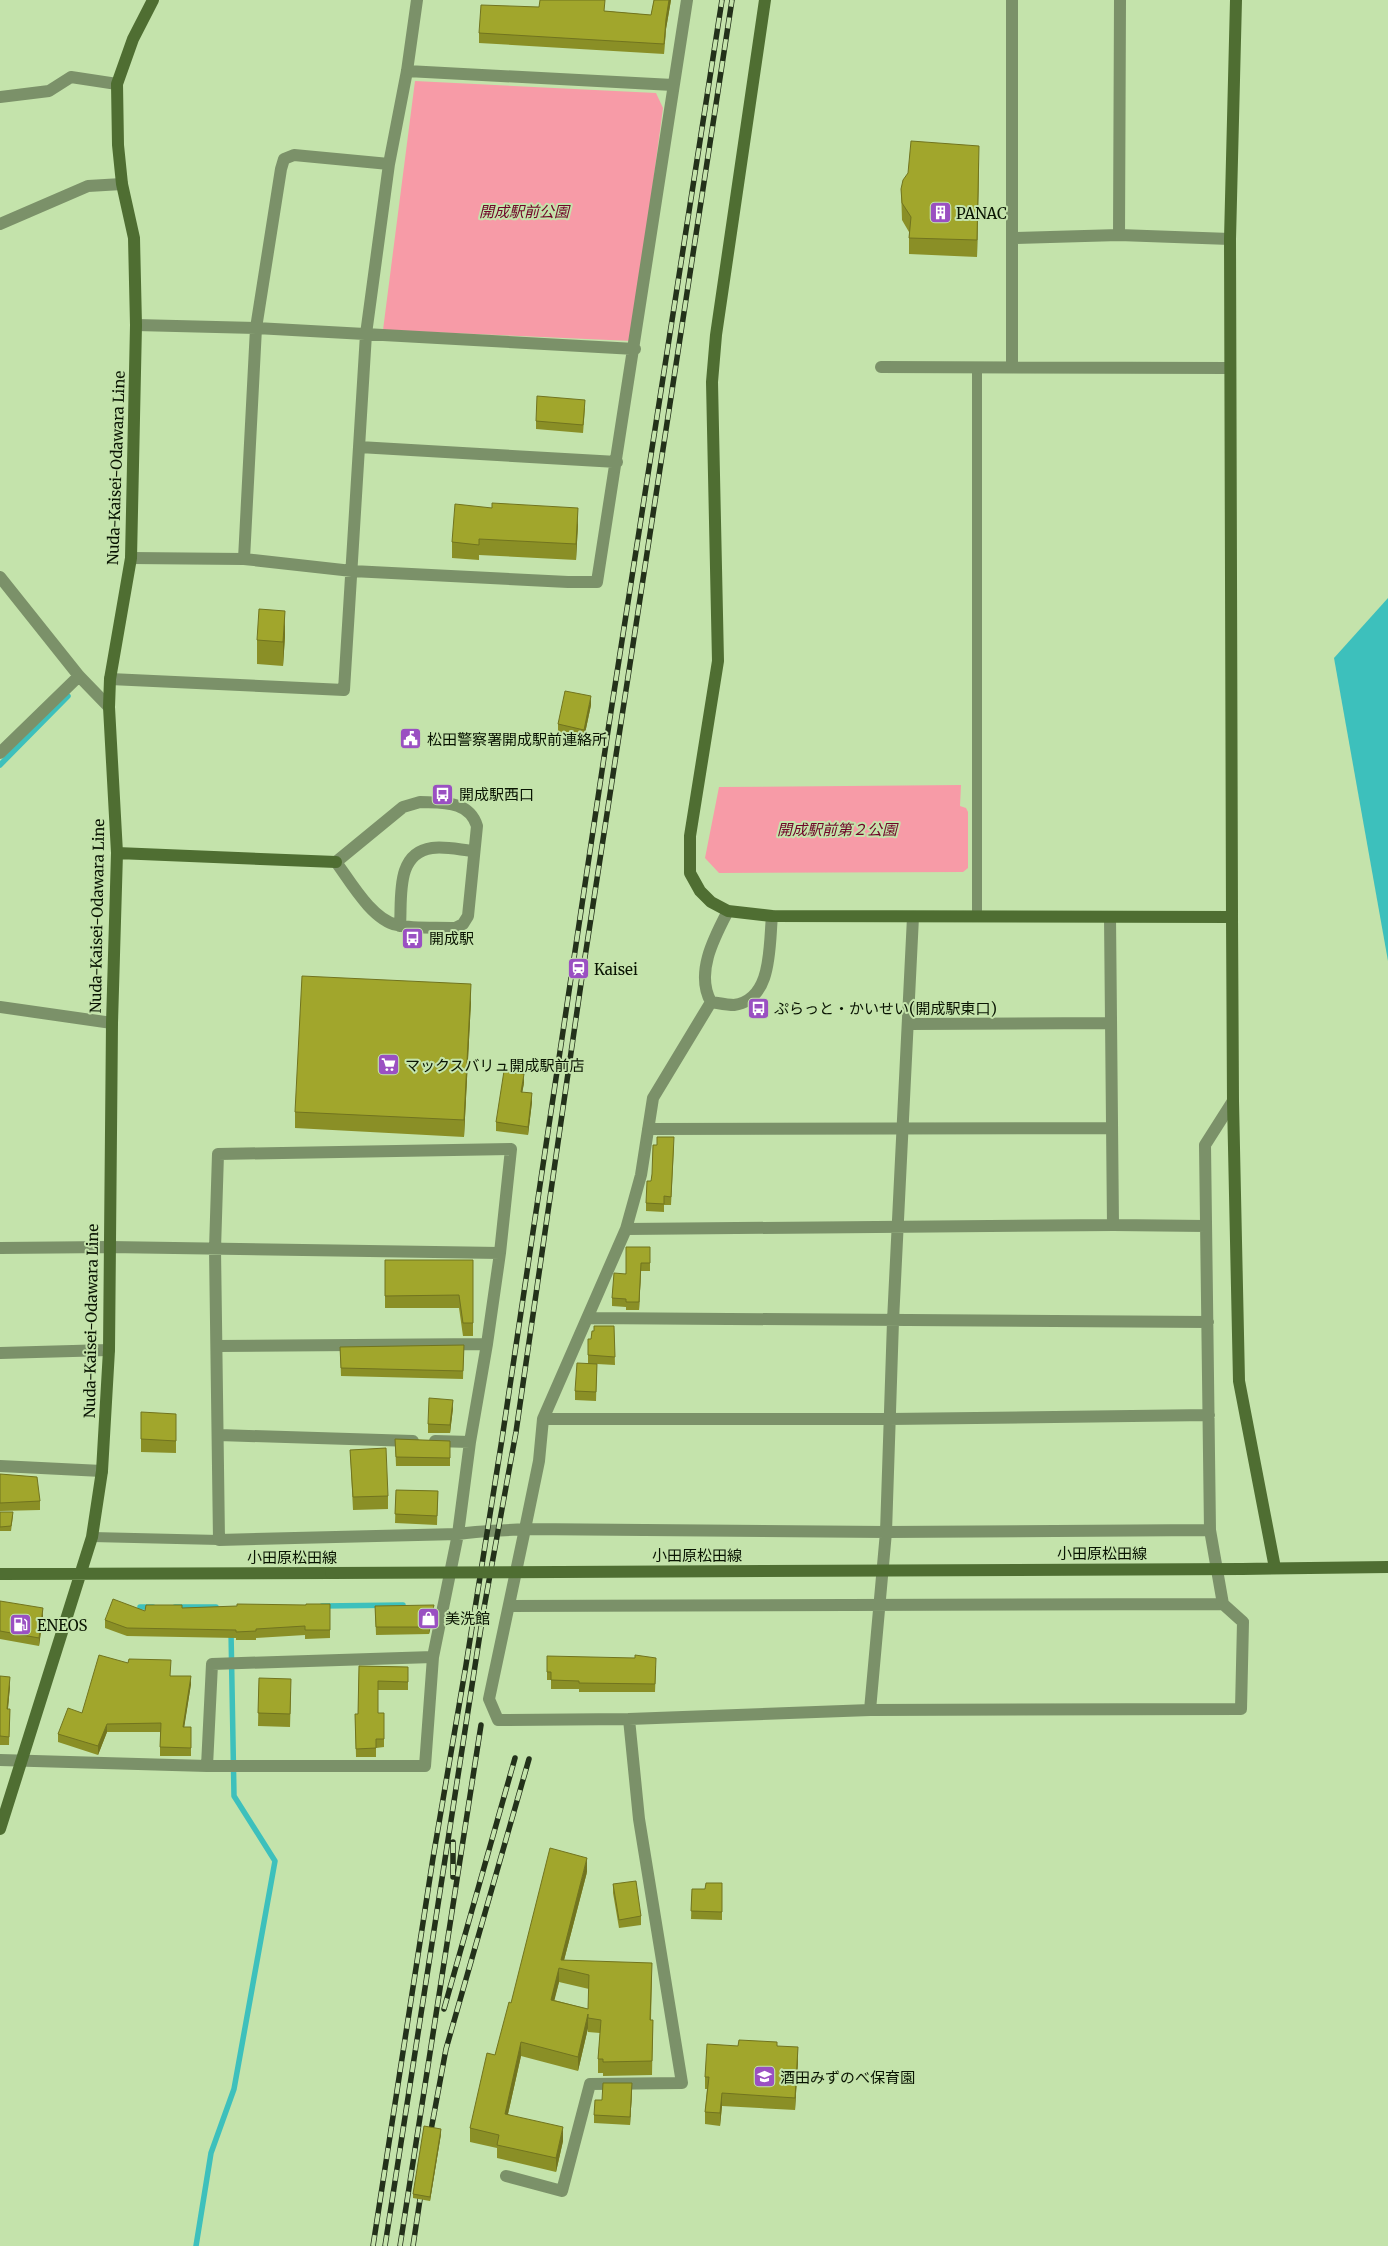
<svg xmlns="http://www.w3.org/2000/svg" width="1388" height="2246" font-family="Merriweather,'Noto Sans JP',serif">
  <rect width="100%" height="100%" fill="#c4e3ab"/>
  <path fill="#f79ba7" d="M 415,81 L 656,93 L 663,108 L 632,341 L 383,330 Z
    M 961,785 L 960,806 L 966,808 L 968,812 L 968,868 L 963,872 L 719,873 L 705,858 L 719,787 Z"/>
  <path fill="#3dc0bc" d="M 1388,598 L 1388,961 L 1334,658 Z"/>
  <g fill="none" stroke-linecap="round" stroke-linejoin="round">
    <path stroke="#3dc0bc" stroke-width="5.5" d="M 0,765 L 68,696
      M 322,1606 L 403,1605
      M 140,1607 L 153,1607
      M 175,1607 L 216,1607
      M 196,2246 L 211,2153 L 234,2089 L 275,1861 L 234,1796 L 231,1631"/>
    <path stroke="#7b9169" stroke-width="10" d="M 977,917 L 977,367
      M 92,1537 L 219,1540"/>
    <path stroke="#7b9169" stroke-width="12" d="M 407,71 L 673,85
      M 0,97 L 49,91 L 71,77 L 117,84
      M 0,224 L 88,186 L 122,184
      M 1119,235 L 1230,239
      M 1012,238 L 1119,235 L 1120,0
      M 136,325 L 256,328 L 635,349
      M 881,367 L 1230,368
      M 1012,367 L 1012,0
      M 359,447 L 617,462
      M 131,558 L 244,559 L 352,571 L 568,582 L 597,582 L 687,0
      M 244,559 L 256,328 L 281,169 L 284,159 L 294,155 L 389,164
      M 0,577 L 79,676 L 109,707
      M 110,679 L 344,690 L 366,334 L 389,164 L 407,71 L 417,0
      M 0,753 L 79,676
      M 420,802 C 442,803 469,800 477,826 L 468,916 L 463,924 L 455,928 C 436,927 415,929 397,925 C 372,920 350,881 336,862 L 403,807 Z
      M 728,911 C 714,938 695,973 711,1002 C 718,1003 727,1005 734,1005 C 773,1000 769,945 772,916
      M 1110,917 L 1113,1225
      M 400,926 C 402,898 395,853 432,848 C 445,846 461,850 474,851
      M 711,1002 L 653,1098 L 641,1175 L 626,1229 L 543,1419 L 539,1461 L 525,1529 L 886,1532 L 1210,1530 L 1205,1145 L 1233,1101
      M 0,1007 L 112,1023
      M 908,1024 L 1111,1023
      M 648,1129 L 1112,1128
      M 626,1229 L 1113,1225 L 1206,1226
      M 0,1248 L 109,1247 L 500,1253
      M 588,1318 L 1208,1322
      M 217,1346 L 487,1344
      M 0,1353 L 109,1350
      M 543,1419 L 890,1419 L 1209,1415
      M 219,1435 L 413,1441
      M 435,1441 L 470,1442
      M 0,1466 L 102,1471
      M 509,1606 L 1223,1604
      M 870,1710 L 886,1532 L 893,1321 L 913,917
      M 0,1760 L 207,1766 L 425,1766 L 433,1657 L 458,1534 L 470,1442 L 487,1344 L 500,1253 L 511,1149 L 218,1154 L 215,1249 L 219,1540 L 458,1534 C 481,1530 502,1531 525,1529 L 489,1699 L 498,1720 L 629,1719 L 870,1710 L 1241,1709 L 1243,1622 L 1223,1604 L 1210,1530
      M 207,1766 L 212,1664 L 433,1657
      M 506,2176 L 562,2191 L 590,2084 L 682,2083 L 639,1819 L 629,1719"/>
    <path stroke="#4f6e32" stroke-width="12" d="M 765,0 L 716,335 L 712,382 L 718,661 L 690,836 L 690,873 L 700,891 L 711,902 L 728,911 L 772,916 L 1232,917 L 1230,239 L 1236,0
      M 117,853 L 336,862
      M 1232,917 L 1233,1101 L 1239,1381 L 1275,1568
      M 1242,1569 L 1388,1567
      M 0,1574 L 331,1573
      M 0,1829 L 92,1537 L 102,1471 L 109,1350 L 112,1023 L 117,853 L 109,707 L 110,679 L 131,558 L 136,325 L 134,238 L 122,184 L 118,145 L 117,84 L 133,39 L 153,0"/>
    <defs>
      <path id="rail" d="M 453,1842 L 453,1877
        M 444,2009 L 515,1758
        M 429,2141 L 446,2049 L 529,1759
        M 373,2246 L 433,1858 L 466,1665 L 502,1439 L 609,724 L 722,0
        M 385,2246 L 484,1608 L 516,1432 L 583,970 L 732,0
        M 400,2246 L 481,1725
        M 413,2246 L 422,2186"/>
    </defs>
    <use href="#rail" stroke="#23311a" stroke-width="5.5"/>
    <use href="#rail" stroke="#c4e3ab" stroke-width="4" stroke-dasharray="11" stroke-linecap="butt"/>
    <path stroke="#4f6e32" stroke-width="12" d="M 331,1573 L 1242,1569"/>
  </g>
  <path fill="#8a8f26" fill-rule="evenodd" d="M 654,0 L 671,0 L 666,29 L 664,54 L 479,43 L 479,33 L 605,11 L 651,15 Z
    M 979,163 L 977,257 L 909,254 L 909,232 L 902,220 L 901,189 Z
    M 585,408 L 583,433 L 536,429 L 536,421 Z
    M 492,508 L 578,524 L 576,560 L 479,555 L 479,560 L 452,558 L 452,542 Z
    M 285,636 L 283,666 L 257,664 L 257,640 Z
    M 591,705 L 584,738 L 558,733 L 558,724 Z
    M 471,1001 L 464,1137 L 295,1128 L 295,1112 Z
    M 524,1083 L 522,1092 L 532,1102 L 528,1135 L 496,1131 L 496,1122 Z
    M 674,1146 L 671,1205 L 664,1205 L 664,1212 L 646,1211 L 646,1203 L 651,1181 Z
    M 650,1247 L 650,1271 L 641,1271 L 639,1310 L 626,1310 L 626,1307 L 612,1306 L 612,1298 L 626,1273 Z
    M 385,1260 L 473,1260 L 473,1336 L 463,1336 L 459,1308 L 385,1308 Z
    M 614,1326 L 615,1365 L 597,1364 L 596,1401 L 575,1400 L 575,1391 L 588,1364 L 588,1339 L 591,1339 L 594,1331 Z
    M 464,1345 L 463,1379 L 341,1376 L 340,1347 Z
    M 453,1408 L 450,1433 L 428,1433 L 428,1424 Z
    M 176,1414 L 176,1453 L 141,1452 L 141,1439 Z
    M 395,1439 L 450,1441 L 450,1466 L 396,1466 Z
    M 350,1450 L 388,1496 L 388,1509 L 353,1510 Z
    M 0,1474 L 40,1501 L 40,1510 L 0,1511 Z
    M 396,1490 L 438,1491 L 437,1525 L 395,1523 Z
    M 0,1512 L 13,1516 L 11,1531 L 0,1531 Z
    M 0,1601 L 43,1617 L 39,1646 L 0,1639 Z
    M 330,1604 L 330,1638 L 305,1639 L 305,1635 L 256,1638 L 256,1640 L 236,1640 L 236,1638 L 127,1636 L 105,1628 L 105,1620 L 145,1611 L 182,1608 L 306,1605 Z
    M 375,1606 L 434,1613 L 429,1634 L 376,1635 Z
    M 547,1656 L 656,1666 L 655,1692 L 579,1692 L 579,1689 L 551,1689 L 551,1680 L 547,1680 Z
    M 359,1666 L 408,1667 L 408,1690 L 378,1690 L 378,1713 L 384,1713 L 384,1747 L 376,1748 L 376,1757 L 356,1757 L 355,1714 L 358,1714 Z
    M 0,1676 L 10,1686 L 8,1709 L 10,1709 L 9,1745 L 0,1745 Z
    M 170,1676 L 191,1684 L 184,1727 L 191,1727 L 191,1756 L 160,1756 L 160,1732 L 107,1732 L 98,1755 L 58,1742 L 58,1734 L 82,1713 Z
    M 259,1678 L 291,1692 L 290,1727 L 258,1726 Z
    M 587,1872 L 564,1960 L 652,1977 L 651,2020 L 653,2020 L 652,2075 L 603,2076 L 603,2073 L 598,2073 L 598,2059 L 600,2033 L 588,2032 L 588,2028 L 578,2071 L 521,2056 L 508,2114 L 563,2141 L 556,2172 L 497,2158 L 497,2148 L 470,2142 L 470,2128 L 495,2055 L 511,2003 ZM 559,1982 L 589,1989 L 588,2009 L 554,2000 Z
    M 722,1883 L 722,1920 L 691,1919 L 692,1889 L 705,1889 Z
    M 613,1884 L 641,1916 L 641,1925 L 619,1928 L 613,1893 Z
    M 738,2046 L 777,2046 L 798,2060 L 795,2110 L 722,2106 L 720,2126 L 705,2124 L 705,2112 L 707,2089 L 705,2089 L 705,2077 Z
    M 632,2092 L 630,2125 L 594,2123 L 594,2115 L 602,2100 Z
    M 441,2134 L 430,2201 L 413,2198 L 413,2194 Z"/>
  <path fill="#71741f" d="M 669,0 L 671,0 L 666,29 L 664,54 L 666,19 Z
    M 979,146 L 979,163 L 977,257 L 977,240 Z
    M 578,508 L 578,524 L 576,560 L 576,544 Z
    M 285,611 L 285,636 L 283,666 L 283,642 Z
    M 591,696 L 591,705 L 584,738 L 584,730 Z
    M 471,984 L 471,1001 L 464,1137 L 464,1120 Z
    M 524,1074 L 524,1083 L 521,1100 L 521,1092 Z
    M 532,1093 L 532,1102 L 528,1135 L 528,1127 Z
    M 641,1263 L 641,1271 L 639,1310 L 639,1302 Z
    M 453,1400 L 453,1408 L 450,1433 L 450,1425 Z
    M 434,1605 L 434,1613 L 429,1634 L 429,1627 Z
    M 43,1608 L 43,1617 L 39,1646 L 39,1638 Z
    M 191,1676 L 191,1684 L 183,1735 L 183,1727 Z
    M 10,1677 L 10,1686 L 7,1718 L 7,1709 Z
    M 107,1724 L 107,1732 L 98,1755 L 98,1746 Z
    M 587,1858 L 587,1872 L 562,1968 L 561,1960 Z
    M 559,1968 L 559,1982 L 551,2014 L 551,2000 Z
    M 588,2014 L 588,2028 L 578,2071 L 578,2057 Z
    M 521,2042 L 521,2056 L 505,2127 L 505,2114 Z
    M 798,2047 L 798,2060 L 795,2110 L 795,2098 Z
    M 632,2083 L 632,2092 L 630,2125 L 630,2117 Z
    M 722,2093 L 722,2106 L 720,2126 L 720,2113 Z
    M 563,2127 L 563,2141 L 556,2172 L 556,2158 Z
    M 441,2129 L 441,2134 L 430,2201 L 430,2197 Z"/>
  <path fill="#a1a62c" stroke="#71741f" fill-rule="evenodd" d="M 540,0 L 605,0 L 604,11 L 651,15 L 654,0 L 669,0 L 666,19 L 664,44 L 479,33 L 481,5 L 539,7 Z
    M 911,141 L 979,146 L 977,240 L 909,238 L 911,217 L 902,203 L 901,189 L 903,180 L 908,173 Z
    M 537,396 L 585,400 L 583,425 L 536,421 Z
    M 492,503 L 578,508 L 576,544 L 479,539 L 479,545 L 452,542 L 455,504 L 492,508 Z
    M 259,609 L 285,611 L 283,642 L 257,640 Z
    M 565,691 L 591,696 L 584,730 L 558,724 Z
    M 302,976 L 471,984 L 464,1120 L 295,1112 Z
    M 504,1071 L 524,1074 L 521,1092 L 532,1093 L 528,1127 L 496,1122 Z
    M 657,1137 L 674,1137 L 671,1197 L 664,1196 L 664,1204 L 646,1203 L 647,1181 L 651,1181 L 652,1174 L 653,1145 L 657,1145 Z
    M 626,1247 L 650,1247 L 650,1263 L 641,1263 L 639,1302 L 626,1302 L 626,1299 L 612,1298 L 614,1273 L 626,1274 Z
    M 385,1260 L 473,1260 L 473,1323 L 463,1323 L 459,1295 L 385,1296 Z
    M 594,1326 L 614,1326 L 615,1357 L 588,1355 L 588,1339 L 591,1339 L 592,1331 L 594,1331 Z
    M 464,1345 L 463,1371 L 341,1368 L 340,1347 Z
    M 577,1363 L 597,1364 L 596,1392 L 575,1391 Z
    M 429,1398 L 453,1400 L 450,1425 L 428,1424 Z
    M 141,1412 L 176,1414 L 176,1441 L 141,1439 Z
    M 395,1439 L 450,1441 L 450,1458 L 396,1457 Z
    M 386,1448 L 388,1496 L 353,1497 L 350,1450 Z
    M 0,1474 L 37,1477 L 40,1501 L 0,1503 Z
    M 396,1490 L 438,1491 L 437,1516 L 395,1514 Z
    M 0,1512 L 13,1512 L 11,1526 L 0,1527 Z
    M 113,1599 L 145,1611 L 146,1605 L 182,1605 L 182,1608 L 237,1606 L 237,1604 L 306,1605 L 306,1604 L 330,1604 L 330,1630 L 305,1630 L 305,1626 L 256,1629 L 256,1631 L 236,1632 L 236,1630 L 127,1628 L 105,1620 Z
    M 0,1601 L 43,1608 L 39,1638 L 0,1631 Z
    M 434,1605 L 429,1627 L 376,1627 L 375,1606 Z
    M 99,1655 L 128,1663 L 129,1659 L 171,1660 L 170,1676 L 191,1676 L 183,1727 L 191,1727 L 191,1748 L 160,1747 L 161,1723 L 107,1724 L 98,1746 L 58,1734 L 68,1708 L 82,1713 Z
    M 635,1655 L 656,1658 L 655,1684 L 579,1683 L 579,1681 L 551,1680 L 551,1672 L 547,1672 L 547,1656 L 635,1658 Z
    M 359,1666 L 408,1667 L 408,1682 L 378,1681 L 378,1713 L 384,1713 L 384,1739 L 376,1739 L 376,1748 L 356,1749 L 355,1714 L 358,1714 Z
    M 0,1676 L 10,1677 L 7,1709 L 10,1709 L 9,1737 L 0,1736 Z
    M 259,1678 L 291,1679 L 290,1714 L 258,1713 Z
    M 550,1848 L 587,1858 L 561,1960 L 652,1963 L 650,2020 L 653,2020 L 652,2061 L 603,2062 L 603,2059 L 598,2059 L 601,2020 L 588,2018 L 588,2014 L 578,2057 L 521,2042 L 505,2114 L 563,2127 L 556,2158 L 497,2145 L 499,2135 L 470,2128 L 487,2053 L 495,2055 L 509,2002 L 511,2003 ZM 559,1968 L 589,1975 L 588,2009 L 551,2000 Z
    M 636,1881 L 641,1916 L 619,1920 L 613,1884 Z
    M 706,1883 L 722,1883 L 722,1912 L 691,1911 L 692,1889 L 705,1889 Z
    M 739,2040 L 777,2042 L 777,2046 L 798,2047 L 795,2098 L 722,2093 L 720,2113 L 705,2112 L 709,2077 L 705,2077 L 707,2044 L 738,2046 Z
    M 603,2083 L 632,2083 L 630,2117 L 594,2115 L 595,2100 L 602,2100 Z
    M 424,2126 L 441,2129 L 430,2197 L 413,2194 Z"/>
  <defs>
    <symbol id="building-square" viewBox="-11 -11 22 22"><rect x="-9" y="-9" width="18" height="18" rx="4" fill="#9a50c2" stroke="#c4e3ab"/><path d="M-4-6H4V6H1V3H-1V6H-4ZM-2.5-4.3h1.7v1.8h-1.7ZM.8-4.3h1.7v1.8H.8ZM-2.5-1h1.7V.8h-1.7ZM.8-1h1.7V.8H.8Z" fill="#fff"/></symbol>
    <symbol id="civic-square" viewBox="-11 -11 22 22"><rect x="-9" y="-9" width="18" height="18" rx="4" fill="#9a50c2" stroke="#c4e3ab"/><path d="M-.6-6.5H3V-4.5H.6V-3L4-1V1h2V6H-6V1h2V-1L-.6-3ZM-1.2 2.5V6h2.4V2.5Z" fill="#fff"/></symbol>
    <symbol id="bus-square" viewBox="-11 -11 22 22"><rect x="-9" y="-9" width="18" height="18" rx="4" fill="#9a50c2" stroke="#c4e3ab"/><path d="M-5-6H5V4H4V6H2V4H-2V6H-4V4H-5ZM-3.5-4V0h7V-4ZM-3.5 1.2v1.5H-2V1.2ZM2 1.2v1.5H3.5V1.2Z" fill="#fff"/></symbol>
    <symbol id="station-square" viewBox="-11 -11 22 22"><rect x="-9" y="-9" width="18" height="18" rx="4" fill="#9a50c2" stroke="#c4e3ab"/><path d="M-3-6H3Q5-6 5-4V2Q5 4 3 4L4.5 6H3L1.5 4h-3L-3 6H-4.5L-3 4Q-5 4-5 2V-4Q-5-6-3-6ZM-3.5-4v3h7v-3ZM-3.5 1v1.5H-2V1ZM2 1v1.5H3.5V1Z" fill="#fff"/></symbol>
    <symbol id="supermarket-square" viewBox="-11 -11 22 22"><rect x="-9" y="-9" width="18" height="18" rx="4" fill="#9a50c2" stroke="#c4e3ab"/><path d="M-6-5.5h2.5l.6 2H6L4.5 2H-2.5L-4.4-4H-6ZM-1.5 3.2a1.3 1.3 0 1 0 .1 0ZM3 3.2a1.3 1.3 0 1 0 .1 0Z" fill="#fff"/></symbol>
    <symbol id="shop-square" viewBox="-11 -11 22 22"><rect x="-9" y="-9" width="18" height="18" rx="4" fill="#9a50c2" stroke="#c4e3ab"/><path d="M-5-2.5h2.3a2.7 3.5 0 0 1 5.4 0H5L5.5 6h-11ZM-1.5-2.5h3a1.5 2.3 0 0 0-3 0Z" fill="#fff"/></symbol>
    <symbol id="fuel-square" viewBox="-11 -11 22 22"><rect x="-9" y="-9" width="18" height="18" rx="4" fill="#9a50c2" stroke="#c4e3ab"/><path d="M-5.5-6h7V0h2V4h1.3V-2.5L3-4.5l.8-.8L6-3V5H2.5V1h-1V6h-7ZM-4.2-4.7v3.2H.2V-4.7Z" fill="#fff"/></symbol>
    <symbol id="school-square" viewBox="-11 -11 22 22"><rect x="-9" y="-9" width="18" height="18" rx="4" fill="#9a50c2" stroke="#c4e3ab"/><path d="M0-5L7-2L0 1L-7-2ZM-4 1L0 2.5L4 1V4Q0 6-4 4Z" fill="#fff"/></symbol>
  </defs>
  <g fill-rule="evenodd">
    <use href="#building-square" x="928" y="200" width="25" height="25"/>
    <use href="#civic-square" x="398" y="726" width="25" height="25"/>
    <use href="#bus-square" x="430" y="782" width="25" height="25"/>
    <use href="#bus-square" x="400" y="926" width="25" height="25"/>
    <use href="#station-square" x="566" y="956" width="25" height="25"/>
    <use href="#bus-square" x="746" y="996" width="25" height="25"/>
    <use href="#supermarket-square" x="376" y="1052" width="25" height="25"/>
    <use href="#shop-square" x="416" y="1606" width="25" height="25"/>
    <use href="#fuel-square" x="8" y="1612" width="25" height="25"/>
    <use href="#school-square" x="752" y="2064" width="25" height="25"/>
  </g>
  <g text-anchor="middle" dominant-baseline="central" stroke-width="4" stroke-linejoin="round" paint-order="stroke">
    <g font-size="15" font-style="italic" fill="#6f0427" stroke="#c4e3ab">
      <text x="524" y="211">開成駅前公園</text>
      <text x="837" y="829">開成駅前第２公園</text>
    </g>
    <g font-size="15" fill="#091402" stroke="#c4e3ab" text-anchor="start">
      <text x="956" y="213">PANAC</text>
      <text x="427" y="739">松田警察署開成駅前連絡所</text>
      <text x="459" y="794">開成駅西口</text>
      <text x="429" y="938">開成駅</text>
      <text x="594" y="969">Kaisei</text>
      <text x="774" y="1008">ぷらっと・かいせい(開成駅東口)</text>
      <text x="405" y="1065">マックスバリュ開成駅前店</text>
      <text x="445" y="1618">美洗館</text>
      <text x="37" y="1625">ENEOS</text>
      <text x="780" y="2077">酒田みずのべ保育園</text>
    </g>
    <g font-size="15" fill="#091402" stroke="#c4e3ab">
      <text transform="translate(116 468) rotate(-88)">Nuda-Kaisei-Odawara Line</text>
      <text transform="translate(97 916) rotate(-89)">Nuda-Kaisei-Odawara Line</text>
      <text transform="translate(91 1321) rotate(-89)">Nuda-Kaisei-Odawara Line</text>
      <text x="1102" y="1553">小田原松田線</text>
      <text x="697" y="1555">小田原松田線</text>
      <text x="292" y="1557">小田原松田線</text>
    </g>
  </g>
</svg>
